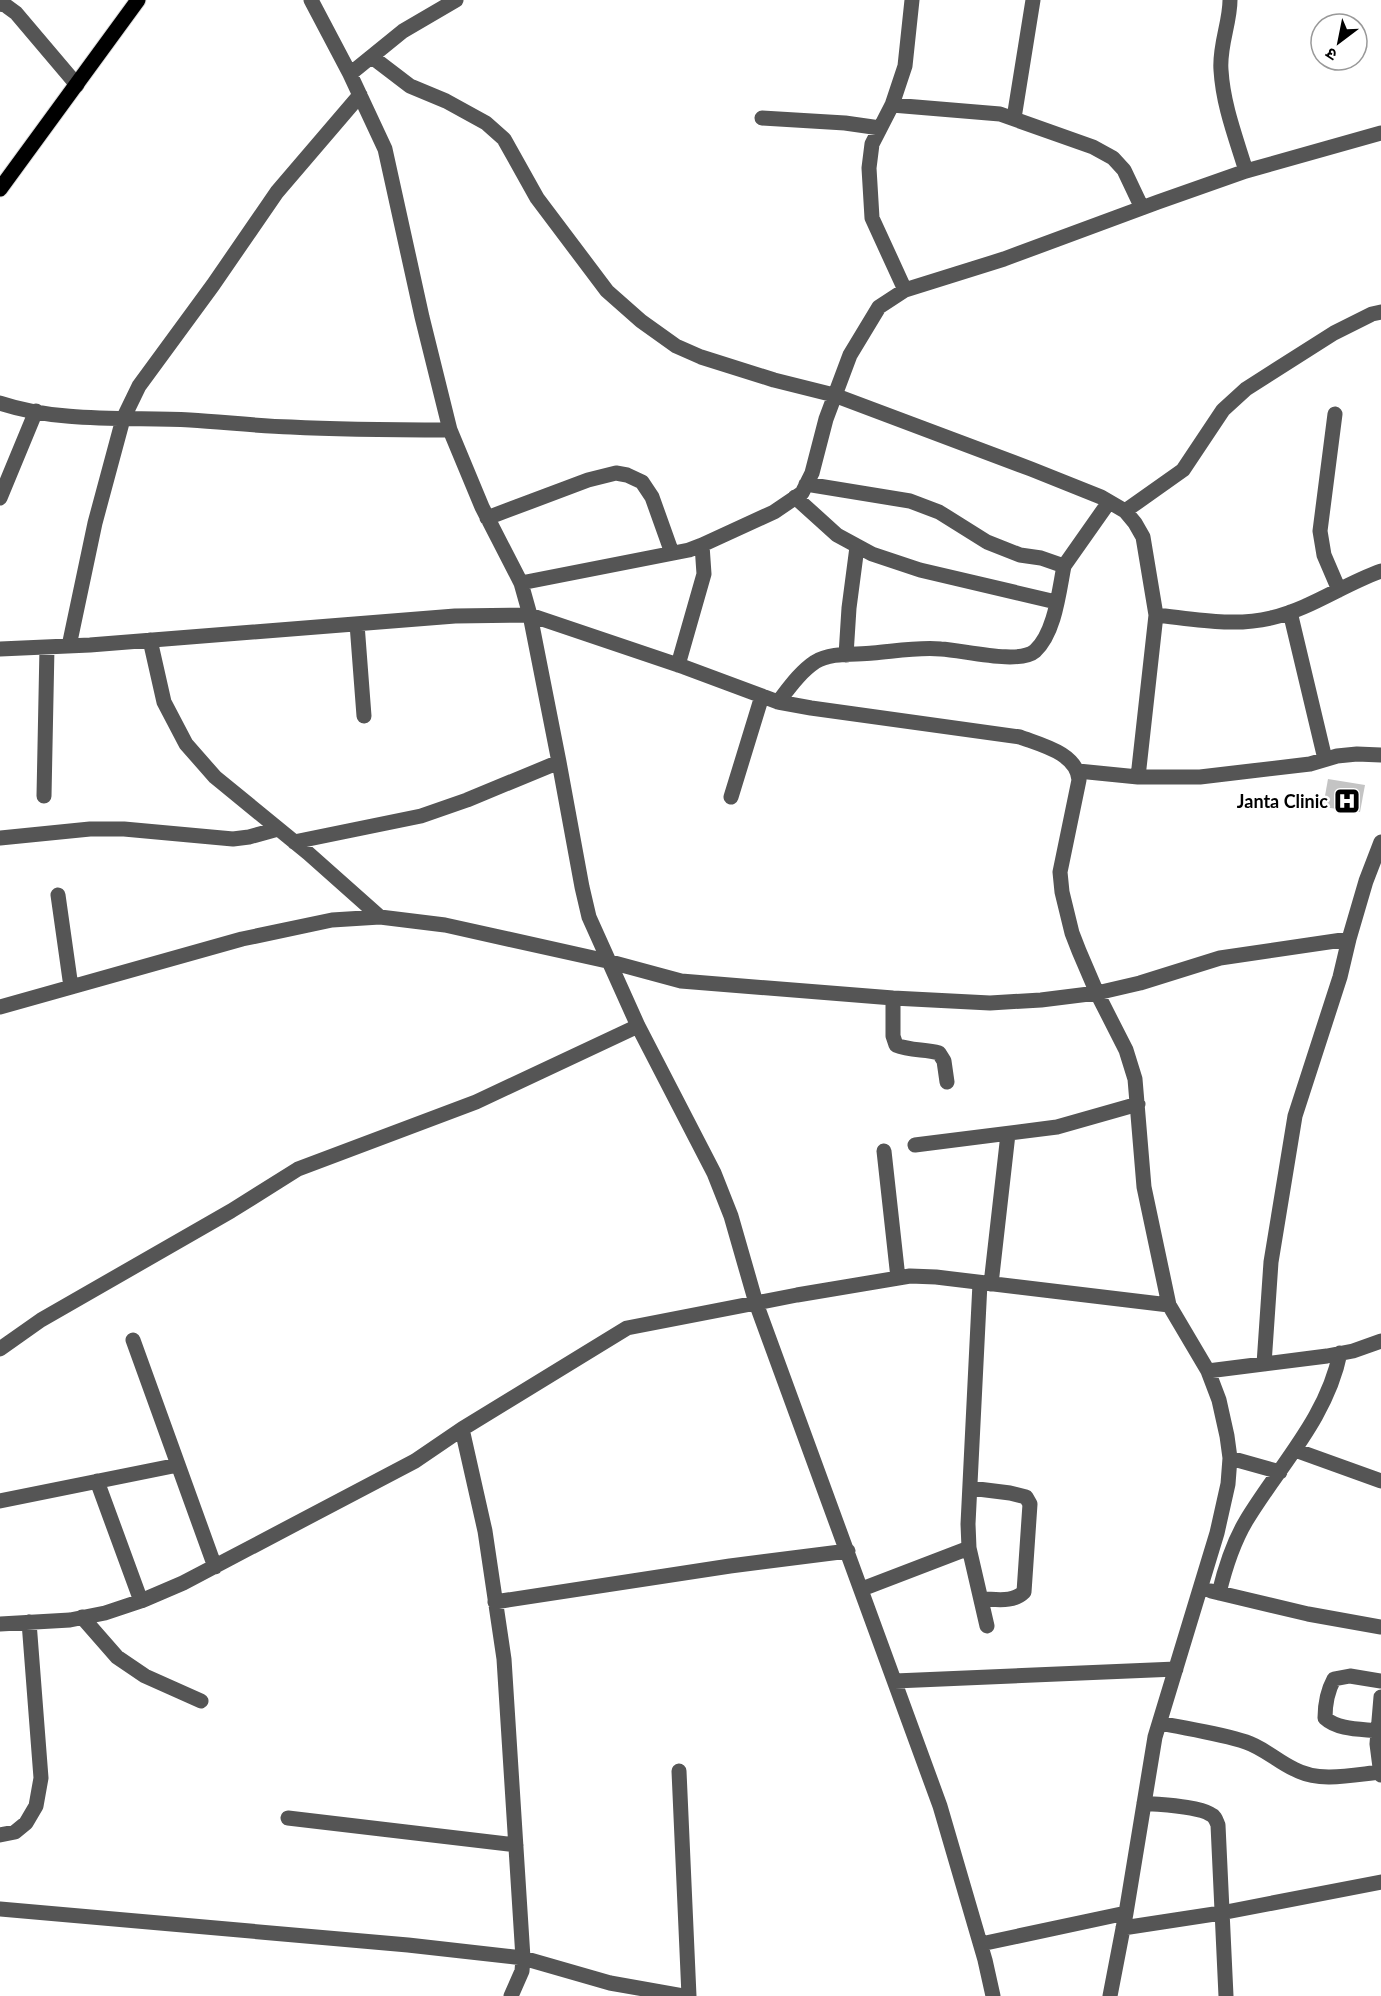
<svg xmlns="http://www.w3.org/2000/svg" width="1381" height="1996" font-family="Lato,'Noto Sans Devanagari',sans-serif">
  <rect width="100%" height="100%" fill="#fff"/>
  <path fill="#c4c4c4" d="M 1328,779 L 1365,785 L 1360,812 L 1323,807 Z"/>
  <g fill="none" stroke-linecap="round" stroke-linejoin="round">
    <defs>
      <path id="major" d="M 0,189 L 138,0"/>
    </defs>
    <use href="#major" stroke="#dbdbdb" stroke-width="17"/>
    <path stroke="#555" stroke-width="15" d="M 311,0 L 350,74 L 385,149 L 422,317 L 450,430 L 482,507 L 521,583 L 530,615 L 559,762 L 582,887 L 589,917 L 638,1026 L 714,1173 L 731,1216 L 756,1303 L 940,1806 L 985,1960 L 993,1996
      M 1230,0 C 1230,23 1219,46 1221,70 C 1223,105 1236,138 1246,171
      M 0,4 L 5,5 L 16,13 L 77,85
      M 372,57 L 410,86 L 446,101 L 486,123 L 504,139 L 537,198 L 607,291 L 641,321 L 676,346 L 701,357 L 774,380 L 834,395 L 1031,469 L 1101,497 L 1125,511 L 1135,523 L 1143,537 L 1156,615 L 1138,777
      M 350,74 L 403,31 L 456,0
      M 892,105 L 1000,114 L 1093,147 L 1113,158 L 1124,170 L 1142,208
      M 762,118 L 845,123 L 880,128
      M 1014,118 L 1033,0
      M 905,290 L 872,218 L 869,168 L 872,144 L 892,105 L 905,66 L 912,0
      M 0,403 C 60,423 128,417 190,420 C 224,422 257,426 291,427 C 344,430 397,430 450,430
      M 1335,414 L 1320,531 L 1324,555 L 1339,590
      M 806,484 L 910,501 L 939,512 L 987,542 L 1020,555 L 1041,558 L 1064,566 L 1109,502
      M 795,497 L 837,535 L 872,554 L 920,570 L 1056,602
      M 0,498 L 36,411
      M 1125,511 L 1183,470 L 1223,410 L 1246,389 L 1334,333 L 1372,314 L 1381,312
      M 487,518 L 588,480 L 616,473 L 627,475 L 642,482 L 652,497 L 672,553
      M 521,583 L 689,550 L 702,545 L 774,512 L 802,493 L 812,473 L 826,419 L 850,355 L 879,307 L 905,290 L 1004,259 L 1158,202 L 1246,171 L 1381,133
      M 1290,612 L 1325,759
      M 1156,615 C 1194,619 1233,627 1271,618 C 1310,609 1344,584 1381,571
      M 357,624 L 364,716
      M 150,640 L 164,702 L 186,744 L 215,777 L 308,853 L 380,917
      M 69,646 L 95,523 L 123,419 L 139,386 L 213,285 L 277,192 L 360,95
      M 0,649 L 90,645 L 455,616 L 530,615 L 684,667 L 778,702 L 811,708 L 1020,737 C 1041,745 1077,753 1079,780 L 1060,872 L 1062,892 L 1072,933 L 1079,951 L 1097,993 L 1126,1050 L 1135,1079 L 1144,1187 L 1169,1305 L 1208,1371 L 1219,1400 L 1227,1436 L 1230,1458 L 1228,1484 L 1217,1533 L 1155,1737 L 1126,1913 L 1110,1996
      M 846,655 L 849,608 L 857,547
      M 678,665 L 704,574 L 702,545
      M 778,702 C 789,688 800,672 815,662 C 831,652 855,655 873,653 C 896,651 918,647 941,649 C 963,650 1019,665 1035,651 C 1055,633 1059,591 1064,566
      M 1078,771 L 1138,777 L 1200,777 L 1310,764 L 1337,756 L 1357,754 L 1381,755
      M 44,796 L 47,647
      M 731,797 L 762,696
      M 0,838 L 90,829 L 124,829 L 233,839 L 249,837 L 278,829
      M 294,842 L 421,816 L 467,800 L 559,762
      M 58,895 L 71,987
      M 893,998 L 893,1036 L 896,1045 C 910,1051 925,1049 939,1053 L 944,1061 L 947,1082
      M 0,1007 L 242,939 L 332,920 L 380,917 L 445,925 L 607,961 L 681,981 L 893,998 L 990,1003 L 1041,1000 L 1097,993 L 1140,983 L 1220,958 L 1349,939
      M 915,1145 L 1057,1127 L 1138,1104
      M 884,1151 L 898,1278
      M 980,1283 L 968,1524 L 969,1548 L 987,1626
      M 991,1284 L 1008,1134
      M 133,1340 L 215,1567
      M 0,1349 L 41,1320 L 231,1211 L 298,1169 L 476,1102 L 638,1026
      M 1264,1364 L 1271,1262 L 1295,1116 L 1340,977 L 1349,939 L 1366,881 L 1381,842
      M 1208,1371 L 1327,1356 L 1353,1351 L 1381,1341
      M 462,1429 L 485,1531 L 504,1659 L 523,1958 L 522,1971 L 511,1996
      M 1295,1450 L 1381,1481
      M 1230,1458 L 1280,1472
      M 97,1481 L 141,1601
      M 970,1488 L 1010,1493 L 1026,1497 L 1030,1504 L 1024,1592 C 1013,1603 996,1599 981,1599
      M 0,1501 L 178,1465
      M 862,1589 L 969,1548
      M 1211,1591 L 1308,1614 L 1381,1627
      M 1219,1593 C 1225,1568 1233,1543 1246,1521 C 1279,1466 1327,1418 1340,1353
      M 495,1602 L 730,1566 L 848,1551
      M 82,1617 L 117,1657 L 145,1676 L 201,1701
      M 0,1624 L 70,1620 L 105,1613 L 141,1601 L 183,1583 L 415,1461 L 462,1429 L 627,1328 L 797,1295 L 910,1276 L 936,1277 L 1169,1305
      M 895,1681 L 1176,1669
      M 1381,1697 L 1377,1744 L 1381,1775
      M 1160,1723 C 1188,1729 1218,1733 1246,1742 C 1264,1748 1277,1761 1294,1769 C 1320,1783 1352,1775 1381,1772
      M 1378,1731 C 1361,1729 1338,1730 1325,1718 C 1325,1705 1328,1690 1334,1679 L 1350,1676 L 1381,1681
      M 679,1771 L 689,1996
      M 1144,1803 C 1160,1805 1197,1806 1210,1814 C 1215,1816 1216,1820 1218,1825 L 1226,1996
      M 288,1818 L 516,1845
      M 0,1835 L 15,1832 L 26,1823 L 36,1806 L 41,1778 L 29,1622
      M 0,1909 L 408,1945 L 523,1958 L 610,1983 L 683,1996
      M 1123,1928 L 1221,1913 L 1381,1882
      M 981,1944 L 1126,1913"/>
    <use href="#major" stroke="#000" stroke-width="15"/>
  </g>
  <defs>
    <symbol id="hospital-square" viewBox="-11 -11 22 22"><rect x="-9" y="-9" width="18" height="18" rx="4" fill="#000" stroke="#fff"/><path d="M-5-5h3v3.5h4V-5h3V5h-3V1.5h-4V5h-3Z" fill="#fff"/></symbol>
  </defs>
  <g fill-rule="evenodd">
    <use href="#hospital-square" x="1332" y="786" width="30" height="30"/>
  </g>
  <g text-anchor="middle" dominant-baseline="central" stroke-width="5" stroke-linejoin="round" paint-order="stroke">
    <g font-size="18" font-weight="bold" fill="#000" stroke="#fff" text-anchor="end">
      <text x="1328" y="801">Janta Clinic</text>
    </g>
  </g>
  <g transform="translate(1339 42) rotate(212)"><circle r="28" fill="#ffffff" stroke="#999999" stroke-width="1.5"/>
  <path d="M0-4.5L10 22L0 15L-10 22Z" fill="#000000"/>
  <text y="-9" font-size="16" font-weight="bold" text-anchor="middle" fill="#000000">उ</text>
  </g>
</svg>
